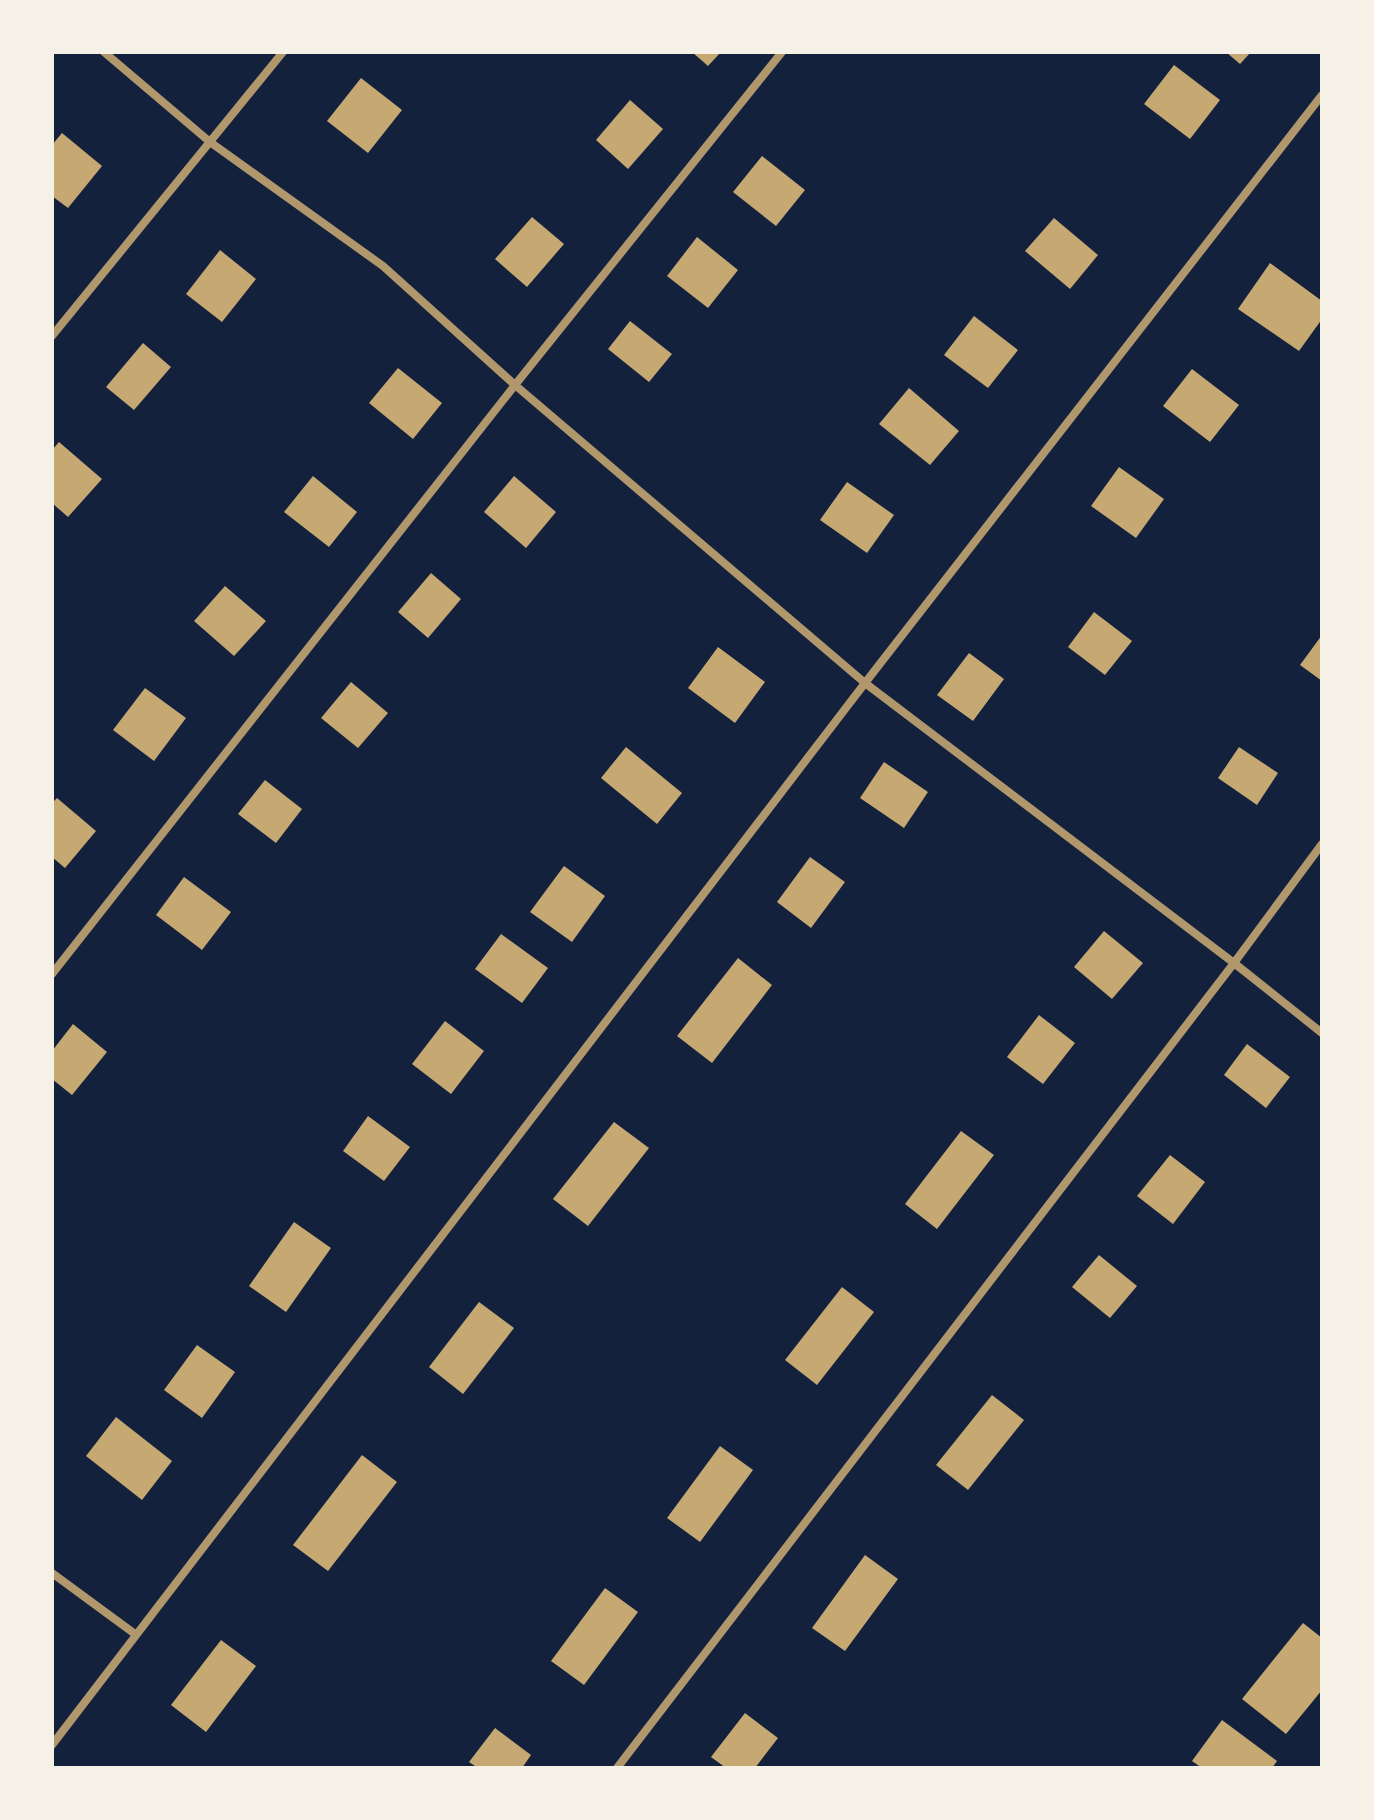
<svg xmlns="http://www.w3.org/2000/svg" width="1374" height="1820" font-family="'PT Sans',sans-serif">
  <rect width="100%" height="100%" fill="#14213d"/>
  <path fill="#c6a872" d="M 692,52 L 721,52 L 708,66 Z
    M 1226,52 L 1251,52 L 1240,64 Z
    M 1174,65 L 1220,100 L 1190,139 L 1144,104 Z
    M 361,78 L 402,110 L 368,153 L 327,121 Z
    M 630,100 L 663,129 L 628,169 L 596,140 Z
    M 62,133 L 102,166 L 68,208 L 52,196 L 52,145 Z
    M 762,156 L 805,190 L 776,226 L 733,192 Z
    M 532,217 L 564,244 L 527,287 L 495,259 Z
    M 1054,218 L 1098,255 L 1070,289 L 1025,251 Z
    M 697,237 L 738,270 L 708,308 L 667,276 Z
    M 220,250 L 256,279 L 222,322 L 186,294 Z
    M 1270,263 L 1322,301 L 1322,319 L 1299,351 L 1238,309 Z
    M 974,316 L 1018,350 L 988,388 L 944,355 Z
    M 630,321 L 672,354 L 649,382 L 608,349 Z
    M 143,343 L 171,367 L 134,410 L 106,387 Z
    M 398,368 L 442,403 L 413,439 L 369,403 Z
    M 1192,369 L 1239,405 L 1210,442 L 1163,406 Z
    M 909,388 L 959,431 L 930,465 L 879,424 Z
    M 59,442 L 102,479 L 68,517 L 52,503 L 52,450 Z
    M 1119,467 L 1164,499 L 1136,538 L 1091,506 Z
    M 313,476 L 357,512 L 329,547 L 284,512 Z
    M 514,476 L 556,512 L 526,548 L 484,512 Z
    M 847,482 L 894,515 L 867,553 L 820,520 Z
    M 431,573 L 461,599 L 428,638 L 398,612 Z
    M 225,586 L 266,621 L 234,656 L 194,621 Z
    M 1094,612 L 1132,641 L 1105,675 L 1068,647 Z
    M 1322,635 L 1322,681 L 1300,665 Z
    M 718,647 L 765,682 L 735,723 L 688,688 Z
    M 969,653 L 1004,679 L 973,721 L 937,695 Z
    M 351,682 L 388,713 L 358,748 L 321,718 Z
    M 145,688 L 186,718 L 154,761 L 113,730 Z
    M 626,747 L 682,793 L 657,824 L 601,778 Z
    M 1239,747 L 1278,773 L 1257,805 L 1218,778 Z
    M 884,762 L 928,792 L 904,828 L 860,798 Z
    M 265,780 L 302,809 L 276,843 L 238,814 Z
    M 57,798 L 96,831 L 65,868 L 52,857 L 52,803 Z
    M 810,857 L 845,882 L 811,928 L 777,902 Z
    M 564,866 L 605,896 L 572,942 L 530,912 Z
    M 184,877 L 231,912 L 202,950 L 156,915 Z
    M 1104,931 L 1143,963 L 1112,999 L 1074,967 Z
    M 501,934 L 548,968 L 522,1003 L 475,969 Z
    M 738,958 L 772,985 L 712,1063 L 677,1036 Z
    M 1039,1015 L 1075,1043 L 1043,1084 L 1007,1057 Z
    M 445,1021 L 484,1051 L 451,1094 L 412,1064 Z
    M 73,1024 L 107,1052 L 72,1095 L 52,1079 L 52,1051 Z
    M 1247,1044 L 1290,1077 L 1266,1108 L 1224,1075 Z
    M 368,1116 L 410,1147 L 384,1181 L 343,1151 Z
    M 614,1122 L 649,1148 L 588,1226 L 553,1199 Z
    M 961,1131 L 994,1155 L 937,1229 L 905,1204 Z
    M 1170,1155 L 1205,1182 L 1173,1224 L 1137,1196 Z
    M 294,1222 L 331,1248 L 286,1312 L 249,1286 Z
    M 1099,1255 L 1137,1286 L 1110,1318 L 1072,1287 Z
    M 842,1287 L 874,1312 L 817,1385 L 785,1360 Z
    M 479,1302 L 514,1328 L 463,1394 L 429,1367 Z
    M 197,1345 L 235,1372 L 202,1418 L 164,1390 Z
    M 992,1395 L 1024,1420 L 968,1490 L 936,1465 Z
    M 116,1417 L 172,1461 L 142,1500 L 86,1456 Z
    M 720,1446 L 753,1470 L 700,1542 L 667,1518 Z
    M 362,1455 L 397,1482 L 328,1571 L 293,1545 Z
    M 865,1555 L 898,1579 L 845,1651 L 812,1628 Z
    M 605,1588 L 638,1612 L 584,1685 L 551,1661 Z
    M 1303,1623 L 1322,1638 L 1322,1690 L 1286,1734 L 1242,1699 Z
    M 221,1640 L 256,1666 L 206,1732 L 171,1705 Z
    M 745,1713 L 778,1738 L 755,1768 L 726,1768 L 711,1757 Z
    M 1222,1720 L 1277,1761 L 1272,1768 L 1202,1768 L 1192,1761 Z
    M 495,1728 L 531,1755 L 522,1768 L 478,1768 L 469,1762 Z"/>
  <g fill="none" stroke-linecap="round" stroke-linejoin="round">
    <path stroke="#b1986c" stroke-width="8" d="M 104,52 L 210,142 L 383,266 L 515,385 L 865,683 L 1234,963 L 1322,1033
      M 52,336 L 283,52
      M 52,974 L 515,385 L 782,52
      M 52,1573 L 135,1634
      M 52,1745 L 865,683 L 1322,95
      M 617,1768 L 1234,963 L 1322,844"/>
  </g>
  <rect width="1374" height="1820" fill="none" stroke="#f6f1e7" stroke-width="108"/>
</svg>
